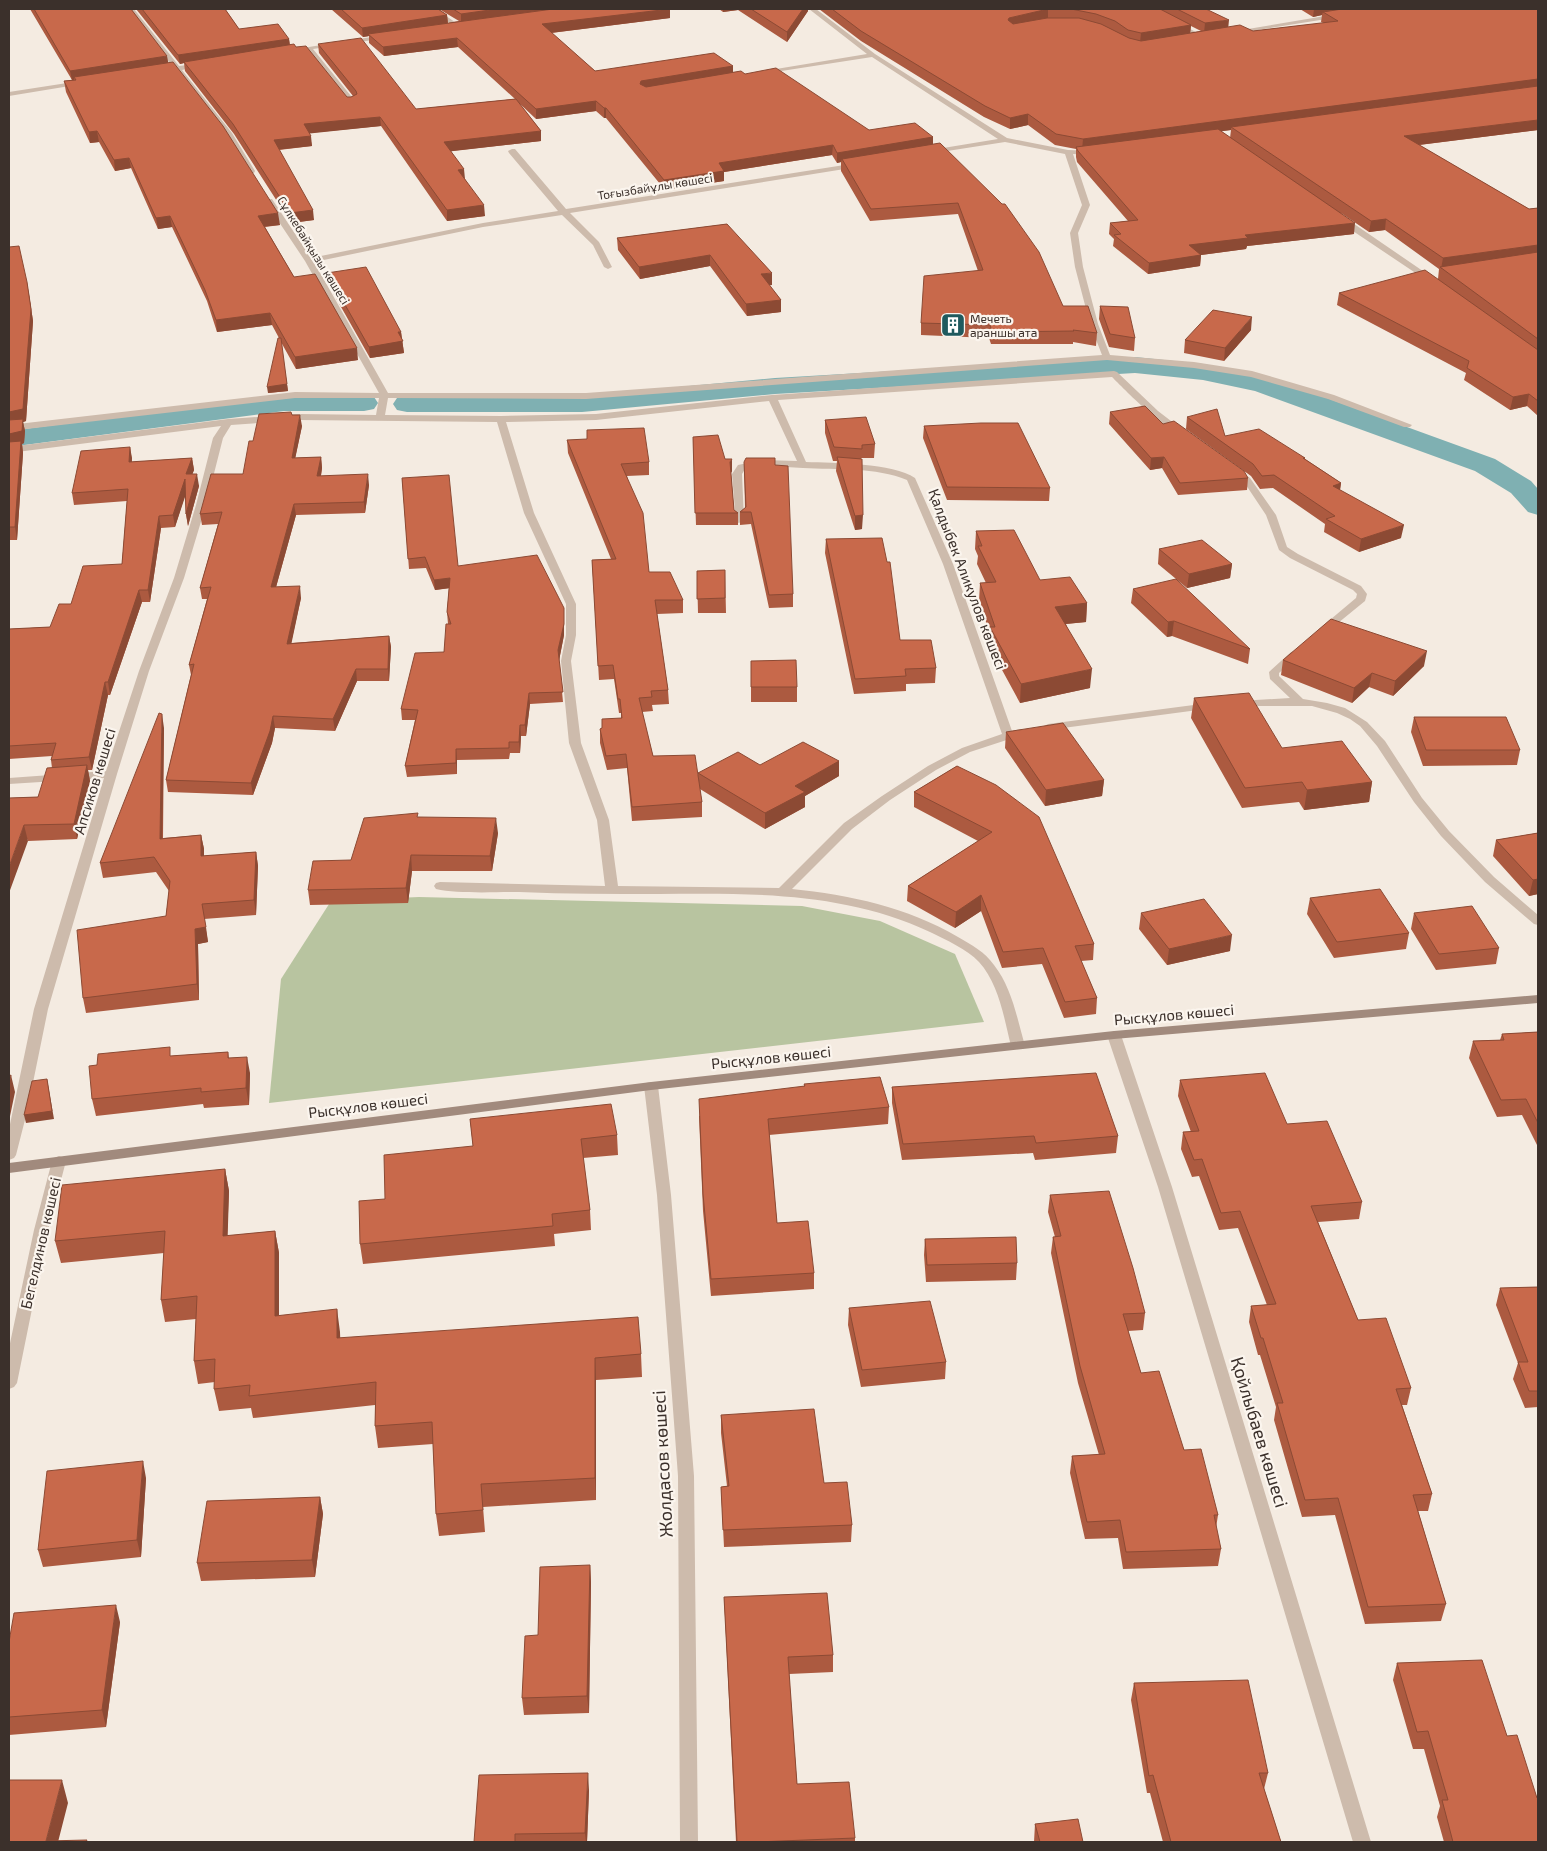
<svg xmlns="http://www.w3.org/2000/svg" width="1547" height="1851" font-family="'Exo 2',sans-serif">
  <rect width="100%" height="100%" fill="#f4ebe1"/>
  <path fill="#b8c4a0" d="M 419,897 L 802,906 L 880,921 L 955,954 L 984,1022 L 269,1103 L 281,979 L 331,901 Z"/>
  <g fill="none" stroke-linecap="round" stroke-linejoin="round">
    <path fill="#7fb0b2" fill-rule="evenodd" d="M 1135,357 L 1203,364 L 1272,378 L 1495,459 L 1531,481 L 1538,489 L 1538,515 L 1528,512 L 1511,493 L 1475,471 L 1255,391 L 1203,380 L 1135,373 L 775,394 L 582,412 L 407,412 L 397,410 L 393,404 L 397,398 L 407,396 L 582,396 L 775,378 Z
      M 284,395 L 364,395 L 374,397 L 378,403 L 374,409 L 364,411 L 284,411 L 9,447 L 9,431 Z"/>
    <path fill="#cdbbac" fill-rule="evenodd" d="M 128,9 L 134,9 L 179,66 L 203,63 L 203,65 L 182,70 L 232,133 L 255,171 L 254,173 L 248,173 L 226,136 L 175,71 L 160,72 L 160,70 L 173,67 Z
      M 429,9 L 436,9 L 462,27 L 457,28 Z
      M 809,9 L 816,9 L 875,54 L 1007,138 L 1068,150 L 1095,151 L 1096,153 L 1092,155 L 1073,154 L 1090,205 L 1078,233 L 1083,267 L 1098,324 L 1110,355 L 1194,362 L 1252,371 L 1334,395 L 1412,425 L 1410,427 L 1404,427 L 1328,399 L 1251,377 L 1194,368 L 1107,360 L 586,399 L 388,398 L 385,415 L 501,416 L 596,414 L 772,395 L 1114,371 L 1117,372 L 1158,411 L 1184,431 L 1184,435 C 1171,437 1123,388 1112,377 L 778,400 L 806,462 C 834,463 893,463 915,478 L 953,564 L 1012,731 L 1021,729 L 1027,732 L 1025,734 L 970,752 L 936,770 L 890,800 L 852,829 L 792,889 C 850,895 907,907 958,937 C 972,945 985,952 994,965 C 1012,988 1017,1018 1025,1046 L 1023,1049 L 1013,1049 L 1011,1046 C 1004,1018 999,984 979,962 C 967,949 946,940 930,932 C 845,892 752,893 659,894 C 612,894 566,894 519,892 C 496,892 457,894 436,889 L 434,886 L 436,883 L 440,882 L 605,886 L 597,820 L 569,743 L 561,661 L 566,635 L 566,604 L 524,513 L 497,422 L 298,420 L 231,425 L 223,438 L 206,505 L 184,578 L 149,671 L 117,774 L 48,1009 L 27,1112 L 16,1155 L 14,1158 L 9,1160 L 9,1129 L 34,1009 L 104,778 L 9,784 L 9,778 L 106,771 L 139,671 L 174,578 L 196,505 L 213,438 L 221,426 L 9,453 L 9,447 L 228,419 L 298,414 L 376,415 L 379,398 L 295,398 L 9,431 L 9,425 L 295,392 L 379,393 L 305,261 L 265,201 L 266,199 L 272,199 L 311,258 L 483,223 L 558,211 L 509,153 L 508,151 L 512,149 L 515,149 L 566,209 L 857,163 L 861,165 L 857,167 L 570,213 L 599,242 L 612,267 L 608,269 L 604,267 L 593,245 L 562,215 L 483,227 L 314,262 L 388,393 L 586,393 L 1102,355 L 1090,324 L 1075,267 L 1070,233 L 1082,205 L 1065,154 L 1005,142 L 928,154 L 928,150 L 931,150 L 998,139 L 872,57 L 762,74 L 761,73 L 764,71 L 867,54 ZM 769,401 L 797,461 L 761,460 L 738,465 L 732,474 L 736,522 L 739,523 L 744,520 L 742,474 L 745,469 C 764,464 783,467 803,468 C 836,470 876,467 907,480 L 943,564 L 1002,734 L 962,748 L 928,766 L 882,796 L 844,823 L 779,888 L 618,886 L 609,820 L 581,743 L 571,661 L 576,635 L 576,604 L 534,513 L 506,422 L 596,420 Z
      M 1145,9 L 1153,9 L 1205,37 L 1200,38 Z
      M 1337,14 L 1340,16 L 1339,17 L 1233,34 L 1230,32 Z
      M 384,35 L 387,37 L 386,38 L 313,49 L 355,101 L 356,103 L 352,105 L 349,105 L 306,50 L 293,52 L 290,50 Z
      M 80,81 L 84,83 L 82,84 L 9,96 L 9,92 Z
      M 1338,217 L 1344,217 L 1436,280 L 1429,282 L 1338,221 Z
      M 1234,468 L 1250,478 L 1276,515 L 1287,547 L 1298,554 L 1361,586 L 1367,594 L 1365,601 L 1327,632 L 1323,633 L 1318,630 L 1356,598 L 1357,594 L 1353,590 L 1290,558 L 1279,550 L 1266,515 L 1244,482 L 1229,471 Z
      M 1295,651 L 1300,654 L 1279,673 L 1279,676 L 1303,699 L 1327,703 L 1345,708 L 1367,722 L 1385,741 L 1422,798 L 1449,831 L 1494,877 L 1538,915 L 1538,925 L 1534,924 L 1485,882 L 1441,836 L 1414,802 L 1377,746 L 1360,726 L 1350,719 L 1337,713 L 1312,706 L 1235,706 L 1233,704 L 1239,701 L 1290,698 L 1270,679 L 1269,672 L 1291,652 Z
      M 1209,703 L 1213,704 L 1215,706 L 1213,708 L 1048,730 L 1042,727 L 1048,724 Z
      M 1114,1031 L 1121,1035 L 1172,1187 L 1371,1842 L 1353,1842 L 1158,1187 L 1107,1035 Z
      M 651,1082 L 656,1083 L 658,1086 L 671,1195 L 694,1476 L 698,1842 L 680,1842 L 678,1476 L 657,1195 L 644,1086 L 646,1083 Z
      M 59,1156 L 64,1158 L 66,1161 L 48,1230 L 17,1383 L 14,1387 L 9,1389 L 9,1348 L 34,1230 L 52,1161 L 54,1158 Z"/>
    <path fill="#a18a7d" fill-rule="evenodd" d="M 1538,995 L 1538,1003 L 1114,1039 L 651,1090 L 9,1173 L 9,1163 L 651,1082 L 1114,1031 Z"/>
  </g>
  <path fill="#ac5a40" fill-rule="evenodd" d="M 30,9 L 131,9 L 280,225 L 265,227 L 294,277 L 358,360 L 296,369 L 281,342 L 288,391 L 268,393 L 279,338 L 272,325 L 217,332 L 207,301 L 172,227 L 158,229 L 131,168 L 115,171 L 99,142 L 90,143 L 66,92 L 64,81 L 72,80 Z
    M 136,9 L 225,9 L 239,29 L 289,39 L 290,45 L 296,47 L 347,97 L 351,97 L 353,96 L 319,53 L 318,44 L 416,109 L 515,99 L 458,47 L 384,56 L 369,43 L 369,36 L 363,37 L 331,9 L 438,9 L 447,15 L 448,23 L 459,21 L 439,9 L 670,9 L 670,18 L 551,33 L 595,71 L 733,66 L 733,72 L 745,74 L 869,130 L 933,137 L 933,144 L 1063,306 L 1097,333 L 1096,346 L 1073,342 L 1073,344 L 991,344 L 989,338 L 921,335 L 921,323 L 978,271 L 958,214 L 870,221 L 841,171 L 841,162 L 837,163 L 832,155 L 724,172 L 724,181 L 665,190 L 606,118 L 604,118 L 596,111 L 536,119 L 519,103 L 541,131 L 541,141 L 451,151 L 465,179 L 485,216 L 447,221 L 381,126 L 309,133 L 312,146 L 279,150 L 314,220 L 291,223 L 234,134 L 185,71 L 184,63 L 180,64 Z
    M 719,9 L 808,9 L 808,11 L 787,42 L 738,10 L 723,12 Z
    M 819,9 L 1206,9 L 1228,27 L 1253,31 L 1324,23 L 1321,22 L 1322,15 L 1313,17 L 1300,9 L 1538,9 L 1538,130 L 1419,145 L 1529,209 L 1538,208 L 1538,416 L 1527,406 L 1510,410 L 1464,380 L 1466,373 L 1337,305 L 1339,293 L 1438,279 L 1439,269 L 1385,230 L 1369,232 L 1341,213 L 1354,234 L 1247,246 L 1246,249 L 1201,255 L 1200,266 L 1148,274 L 1113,246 L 1114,239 L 1109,234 L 1110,223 L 1128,221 L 1077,162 L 1076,157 L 1076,149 L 1055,145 L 1028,125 L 1010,129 L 984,117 L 861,41 ZM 1191,26 L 1201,31 L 1190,33 ZM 1231,130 L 1230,138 L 1221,131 Z
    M 727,224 L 772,285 L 769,285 L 781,300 L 781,312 L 747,316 L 710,266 L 640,279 L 618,250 L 617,238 Z
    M 9,247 L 29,294 L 33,321 L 26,421 L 23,422 L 25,431 L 24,443 L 22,444 L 23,453 L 17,540 L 9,540 Z
    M 327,273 L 401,332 L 404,353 L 370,358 L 328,284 Z
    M 1100,306 L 1135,338 L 1134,351 L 1109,347 L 1099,319 Z
    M 1251,330 L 1224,361 L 1184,353 L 1185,340 Z
    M 1110,412 L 1163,424 L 1248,478 L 1247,490 L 1178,495 L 1162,468 L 1150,470 L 1109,424 Z
    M 292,415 L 302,426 L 295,458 L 321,457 L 322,468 L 321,476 L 369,485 L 365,513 L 296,515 L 276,587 L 301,598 L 291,643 L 389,636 L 391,647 L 389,681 L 357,681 L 335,731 L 275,728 L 272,743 L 253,795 L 168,792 L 166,780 L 191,675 L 189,665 L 207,599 L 202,599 L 200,588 L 218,524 L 202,525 L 200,514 L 243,474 Z
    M 1187,417 L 1225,436 L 1305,458 L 1305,459 L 1341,483 L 1340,490 L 1401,538 L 1359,552 L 1324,532 L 1325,524 L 1273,488 L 1260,489 L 1251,476 L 1186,429 Z
    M 825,420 L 875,444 L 874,458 L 861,458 L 862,529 L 855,530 L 836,471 L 837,461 L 833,461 L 825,433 Z
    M 924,426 L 1050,488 L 1049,501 L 947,500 L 923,438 Z
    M 693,437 L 725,459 L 732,471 L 731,473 L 734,510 L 738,513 L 738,525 L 696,525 Z
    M 567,440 L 649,462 L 649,475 L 627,476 L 649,572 L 683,600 L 683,613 L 657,614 L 668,690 L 669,704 L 652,705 L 653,711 L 642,712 L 653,756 L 698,776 L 698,773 L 760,765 L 839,761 L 839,776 L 805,796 L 805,807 L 765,829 L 700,789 L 702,802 L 702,817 L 632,821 L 627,768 L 607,770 L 600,743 L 600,729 L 621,718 L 621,713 L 619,713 L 614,679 L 599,680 L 592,560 L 611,559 L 568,453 Z
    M 130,447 L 132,462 L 192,458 L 194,470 L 192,474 L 199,486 L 188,526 L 186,514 L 185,495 L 175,527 L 161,528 L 150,602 L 142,602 L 110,695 L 108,695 L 92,770 L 88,770 L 90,781 L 77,839 L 28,841 L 9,798 L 38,797 L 52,768 L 51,760 L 52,756 L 9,759 L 9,629 L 50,627 L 71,604 L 122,564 L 127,501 L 74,505 L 72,493 Z
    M 744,462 L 775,465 L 793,594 L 793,607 L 769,608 L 751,524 L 740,525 L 740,512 L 745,508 Z
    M 402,478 L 458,566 L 564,619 L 564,635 L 559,660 L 563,702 L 530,704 L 526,736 L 521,736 L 520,753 L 510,753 L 509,759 L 457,760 L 457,774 L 407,777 L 405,766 L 415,720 L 402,720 L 401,709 L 444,652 L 448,624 L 447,612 L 449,588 L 435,590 L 426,568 L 409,569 Z
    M 976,531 L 1040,580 L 1087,603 L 1086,622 L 1066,624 L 1090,688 L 1020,703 L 989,646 L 990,634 L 979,601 L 980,583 L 986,583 L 977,564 L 978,556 L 975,549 Z
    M 826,539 L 900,640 L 936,668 L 935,683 L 906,684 L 906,691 L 854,694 L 825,553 Z
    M 1159,549 L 1232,564 L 1230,578 L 1187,588 L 1158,564 Z
    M 725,570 L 726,613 L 698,613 L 697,571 Z
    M 1133,589 L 1250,649 L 1248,664 L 1172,636 L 1167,637 L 1131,603 Z
    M 1283,660 L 1424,666 L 1393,696 L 1369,687 L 1352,703 L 1281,675 Z
    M 751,661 L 797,687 L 797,702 L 751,702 Z
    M 1194,698 L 1282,748 L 1372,782 L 1369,802 L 1304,810 L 1299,802 L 1242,808 L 1191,718 Z
    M 1414,717 L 1520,750 L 1517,765 L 1423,766 L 1411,732 Z
    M 164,728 L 163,838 L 201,835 L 204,849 L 204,856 L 256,852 L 258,866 L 256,915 L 204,919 L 208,942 L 198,944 L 199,1000 L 86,1013 L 83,998 L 166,916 L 169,891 L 156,872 L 103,878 L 100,863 Z
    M 1006,732 L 1104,780 L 1102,796 L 1045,806 L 1005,748 Z
    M 957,766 L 1094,944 L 1093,960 L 1081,961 L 1097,998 L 1096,1014 L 1064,1018 L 1042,964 L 1002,968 L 981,911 L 955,928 L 907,901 L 908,886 L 978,841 L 914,807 L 914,792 Z
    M 418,817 L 498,833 L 492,871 L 412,871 L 408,903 L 310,905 L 308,890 L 351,860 Z
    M 1538,833 L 1538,894 L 1529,896 L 1493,856 L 1496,840 Z
    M 1310,898 L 1409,933 L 1406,949 L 1334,958 L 1307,914 Z
    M 1141,913 L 1230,951 L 1167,965 L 1139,929 Z
    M 1414,913 L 1499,948 L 1496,964 L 1436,970 L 1411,929 Z
    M 1538,1032 L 1538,1147 L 1522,1115 L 1497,1117 L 1469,1058 L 1473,1041 L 1500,1040 L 1502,1034 Z
    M 228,1052 L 229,1058 L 250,1073 L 249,1105 L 204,1108 L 203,1104 L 96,1116 L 92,1099 L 97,1065 L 172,1056 Z
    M 1180,1080 L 1287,1124 L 1362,1202 L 1359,1219 L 1318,1222 L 1358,1320 L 1411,1388 L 1407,1405 L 1402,1405 L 1432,1494 L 1428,1511 L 1418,1511 L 1446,1604 L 1441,1621 L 1365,1624 L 1335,1515 L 1302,1517 L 1274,1420 L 1276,1407 L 1260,1355 L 1258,1355 L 1249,1322 L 1251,1306 L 1267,1305 L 1238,1228 L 1219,1230 L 1199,1176 L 1192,1177 L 1181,1149 L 1183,1132 L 1191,1132 L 1178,1096 Z
    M 804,1084 L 889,1107 L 888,1124 L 769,1135 L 777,1223 L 814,1273 L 814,1289 L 711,1296 L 703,1211 L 699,1116 L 804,1086 Z
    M 892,1087 L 1118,1136 L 1116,1153 L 1035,1160 L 1033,1153 L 902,1160 L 892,1103 Z
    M 470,1119 L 617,1135 L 618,1155 L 583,1158 L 590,1210 L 591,1230 L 554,1234 L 555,1246 L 363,1264 L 360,1244 L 385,1199 L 473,1146 Z
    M 225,1169 L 229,1191 L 227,1236 L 275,1231 L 279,1253 L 279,1315 L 340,1332 L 340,1338 L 641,1354 L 642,1377 L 596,1380 L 596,1500 L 483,1507 L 485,1532 L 439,1536 L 436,1514 L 433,1444 L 378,1448 L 375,1426 L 375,1405 L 253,1418 L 251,1408 L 219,1411 L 214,1389 L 215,1382 L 198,1384 L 194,1361 L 196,1319 L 165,1322 L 161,1300 L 164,1253 L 61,1263 L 55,1241 Z
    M 1050,1195 L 1145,1313 L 1143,1330 L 1128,1331 L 1141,1373 L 1184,1450 L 1218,1515 L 1216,1528 L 1221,1549 L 1218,1566 L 1123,1569 L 1118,1538 L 1085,1539 L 1070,1473 L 1072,1456 L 1099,1455 L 1078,1383 L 1051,1253 L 1053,1237 L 1055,1237 L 1048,1212 Z
    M 925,1239 L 1017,1263 L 1016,1280 L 926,1282 L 924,1255 Z
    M 1538,1287 L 1538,1407 L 1525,1408 L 1513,1379 L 1518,1363 L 1496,1305 L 1500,1288 Z
    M 849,1308 L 946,1362 L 945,1379 L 861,1387 L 848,1325 Z
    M 721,1415 L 824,1483 L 852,1525 L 851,1542 L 724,1547 L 721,1487 L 727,1486 L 721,1433 Z
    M 146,1478 L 141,1557 L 43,1567 L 38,1550 Z
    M 320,1497 L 323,1514 L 315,1577 L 201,1581 L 197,1563 Z
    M 590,1565 L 591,1583 L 589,1713 L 524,1715 L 522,1698 L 538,1635 Z
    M 724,1597 L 833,1655 L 833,1672 L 789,1674 L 797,1784 L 855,1838 L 855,1842 L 736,1842 Z
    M 120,1622 L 106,1727 L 9,1735 L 9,1642 Z
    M 1397,1663 L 1507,1736 L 1537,1798 L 1538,1842 L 1444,1842 L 1437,1817 L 1440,1806 L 1424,1749 L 1413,1749 L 1393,1680 Z
    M 1134,1683 L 1268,1773 L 1264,1789 L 1281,1842 L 1163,1842 L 1150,1793 L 1147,1793 L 1131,1700 Z
    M 589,1790 L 587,1842 L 474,1842 Z
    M 1035,1824 L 1083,1842 L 1034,1842 Z"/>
  <path fill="#8c4a34" d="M 497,9 L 568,9 L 461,23 L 461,14 Z
    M 670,9 L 670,18 L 542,34 L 542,24 Z
    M 723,9 L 738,9 L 738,10 L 723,12 Z
    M 803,9 L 808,9 L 808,11 L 787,42 L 787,32 Z
    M 1048,9 L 1048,19 L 1007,30 L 1008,20 L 1009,18 Z
    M 1314,9 L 1364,9 L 1323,12 L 1322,15 L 1313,17 Z
    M 447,15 L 448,25 L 368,34 L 369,36 L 363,37 L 362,28 Z
    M 1229,20 L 1228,30 L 1204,33 L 1205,23 Z
    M 1191,25 L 1190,35 L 1140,43 L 1141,33 Z
    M 457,38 L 458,47 L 384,56 L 383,47 Z
    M 289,39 L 290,48 L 184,62 L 184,63 L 180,64 L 178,55 Z
    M 167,56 L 169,66 L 74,77 L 74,80 L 72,80 L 70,71 Z
    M 733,66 L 733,75 L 642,91 L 640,84 L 641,81 Z
    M 1538,79 L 1538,89 L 1231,127 L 1231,130 L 1082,150 L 1083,139 Z
    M 596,101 L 596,111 L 536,119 L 536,109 Z
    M 604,108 L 606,108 L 606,118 L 604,118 Z
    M 1028,114 L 1028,125 L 1010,129 L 1010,118 Z
    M 380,117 L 381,126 L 305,134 L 304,124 Z
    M 1538,120 L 1538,130 L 1402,147 L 1404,136 Z
    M 97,131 L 99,142 L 90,143 L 89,132 Z
    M 541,131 L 541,141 L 445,152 L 444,142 Z
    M 311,136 L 312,146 L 275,150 L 274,140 Z
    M 933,137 L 933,148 L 842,159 L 841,162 L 837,163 L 837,153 Z
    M 833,145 L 832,155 L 724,172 L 724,181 L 665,190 L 664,180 L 719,163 Z
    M 129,158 L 131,168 L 115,171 L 114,160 Z
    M 464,169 L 465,179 L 458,170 Z
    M 484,205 L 485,216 L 447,221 L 447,210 Z
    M 313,210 L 314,220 L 291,223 L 290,213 Z
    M 278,213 L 280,225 L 260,227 L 258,216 Z
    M 170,216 L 172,227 L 158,229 L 156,218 Z
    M 1386,219 L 1385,230 L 1369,232 L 1371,221 Z
    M 1355,223 L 1354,234 L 1247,246 L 1246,249 L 1201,255 L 1200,266 L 1148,274 L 1149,263 L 1189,245 L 1245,235 Z
    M 1538,245 L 1538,256 L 1441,269 L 1443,258 Z
    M 710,255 L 710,266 L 640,279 L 639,267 Z
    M 772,273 L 772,285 L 762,286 L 761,274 Z
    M 27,282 L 33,321 L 26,421 L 23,422 L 25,431 L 24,443 L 22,444 L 23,453 L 17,540 L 15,527 L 9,447 L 9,412 Z
    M 781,300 L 781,312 L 747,316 L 746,304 Z
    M 270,313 L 272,325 L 217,332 L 216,320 Z
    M 1252,317 L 1251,330 L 1224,361 L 1225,348 Z
    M 398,332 L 401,332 L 404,353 L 370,358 L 369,347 Z
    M 357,348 L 358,360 L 296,369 L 295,357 Z
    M 287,384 L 288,391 L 268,393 L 267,387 Z
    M 1529,394 L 1527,406 L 1510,410 L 1513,397 Z
    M 300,415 L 302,426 L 293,469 L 292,458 Z
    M 130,447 L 132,458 L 131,474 L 129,462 Z
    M 321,457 L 322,468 L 319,487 L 317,476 Z
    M 1164,457 L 1162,468 L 1150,470 L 1151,458 Z
    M 192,458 L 194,470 L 188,486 L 186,474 Z
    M 732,459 L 732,471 L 730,474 L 730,462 Z
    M 197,474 L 199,486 L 188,526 L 186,514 Z
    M 368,474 L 369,485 L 365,513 L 364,502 Z
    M 185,479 L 187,491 L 175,527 L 173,515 Z
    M 1341,483 L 1339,496 L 1333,486 Z
    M 294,504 L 296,515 L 273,598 L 271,587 Z
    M 863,515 L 862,529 L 855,530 L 855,516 Z
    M 159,516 L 161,528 L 150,602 L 148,590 Z
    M 1404,525 L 1401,538 L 1359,552 L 1361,539 Z
    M 1232,564 L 1230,578 L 1187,588 L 1189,574 Z
    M 450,578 L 451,588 L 435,590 L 434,580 Z
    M 300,586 L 301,598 L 289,655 L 287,644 Z
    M 139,590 L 142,602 L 110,695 L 108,682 Z
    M 1087,603 L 1086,622 L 1054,625 L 1055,607 Z
    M 564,608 L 564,635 L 559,661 L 558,650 Z
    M 1174,621 L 1172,636 L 1167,637 L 1168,622 Z
    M 389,636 L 391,647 L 389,681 L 388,669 Z
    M 1427,651 L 1424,666 L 1393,696 L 1395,681 Z
    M 356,669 L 357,681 L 335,731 L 333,719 Z
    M 1092,669 L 1090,688 L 1020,703 L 1021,684 Z
    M 1372,673 L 1369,687 L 1352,703 L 1354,688 Z
    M 105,682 L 108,695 L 92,770 L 89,757 Z
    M 529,693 L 530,704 L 526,736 L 525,725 Z
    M 162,714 L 164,728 L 162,853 L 160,839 Z
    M 273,716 L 275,728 L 272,743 L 253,795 L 251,783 Z
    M 520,725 L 521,736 L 520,753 L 519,742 Z
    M 456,749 L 457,760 L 457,774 L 456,763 Z
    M 839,761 L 839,776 L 805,796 L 805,807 L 765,829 L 765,813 L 795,786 Z
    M 87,765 L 90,781 L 77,839 L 74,824 Z
    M 1104,780 L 1102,796 L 1045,806 L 1046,790 Z
    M 1372,782 L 1369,802 L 1304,810 L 1307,790 Z
    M 496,818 L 498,833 L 492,871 L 490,856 Z
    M 24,825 L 28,841 L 9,893 L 9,867 Z
    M 201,835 L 204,849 L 204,871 L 201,856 Z
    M 256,852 L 258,866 L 256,915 L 254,900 Z
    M 411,855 L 412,871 L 408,903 L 406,888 Z
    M 1538,879 L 1538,894 L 1529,896 L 1533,880 Z
    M 981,895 L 981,911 L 955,928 L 956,912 Z
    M 206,927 L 208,942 L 198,944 L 199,1000 L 197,984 L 195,929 Z
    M 1232,935 L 1230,951 L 1167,965 L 1169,949 Z
    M 247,1057 L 250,1073 L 249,1105 L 246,1088 Z
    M 11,1075 L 15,1092 L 9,1121 L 9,1086 Z
    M 47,1079 L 54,1119 L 26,1123 L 24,1115 Z
    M 225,1169 L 229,1191 L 227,1258 L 223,1236 Z
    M 275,1231 L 279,1253 L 279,1338 L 275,1316 Z
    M 337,1309 L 340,1332 L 341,1360 L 337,1338 Z
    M 595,1358 L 596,1380 L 596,1500 L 595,1478 Z
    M 143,1461 L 146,1478 L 141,1557 L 137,1540 Z
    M 320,1497 L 323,1514 L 315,1577 L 312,1560 Z
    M 590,1565 L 591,1583 L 589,1713 L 587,1696 Z
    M 116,1605 L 120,1622 L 106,1727 L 102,1710 Z
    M 588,1773 L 589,1790 L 587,1842 L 586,1842 L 585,1833 Z
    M 62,1780 L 68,1803 L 58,1842 L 46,1841 Z"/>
  <path fill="#c8694b" stroke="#8c4a34" d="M 34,9 L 131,9 L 167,56 L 70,71 Z
    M 142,9 L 225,9 L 239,29 L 278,24 L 289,39 L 178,55 Z
    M 341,9 L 438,9 L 447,15 L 362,28 Z
    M 453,9 L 497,9 L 461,14 Z
    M 553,9 L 670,9 L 542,24 L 595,71 L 714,53 L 733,66 L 641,81 L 640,84 L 646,87 L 741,71 L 745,74 L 776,68 L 869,130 L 915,123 L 933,137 L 837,153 L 833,145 L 719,163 L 724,171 L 664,180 L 606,108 L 604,108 L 596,101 L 536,109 L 457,38 L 383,47 L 368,34 Z
    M 751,9 L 803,9 L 787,32 Z
    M 832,9 L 1160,9 L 1191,25 L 1141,33 L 1128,30 L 1115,21 L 1096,14 L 1071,9 L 1048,9 L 1009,18 L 1008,20 L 1013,24 L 1047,18 L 1079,18 L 1101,24 L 1129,38 L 1141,41 L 1240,25 L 1253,31 L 1338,21 L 1323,12 L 1342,9 L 1538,9 L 1538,79 L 1083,139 L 1056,134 L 1028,114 L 1010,118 L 985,106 L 861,31 Z
    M 1177,9 L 1206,9 L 1229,20 L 1205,23 Z
    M 361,38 L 416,109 L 516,99 L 541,131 L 444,142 L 464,169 L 458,170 L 484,205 L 447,210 L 380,117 L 304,124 L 311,136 L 274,140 L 313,210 L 290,213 L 233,124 L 184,62 L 294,44 L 296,47 L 306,46 L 347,97 L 351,97 L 357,94 L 356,91 L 318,44 Z
    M 173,62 L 223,126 L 278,213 L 258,216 L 294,277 L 315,274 L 357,348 L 295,357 L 270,313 L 216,320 L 205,290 L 170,216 L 156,218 L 129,158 L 114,160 L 97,131 L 89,132 L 64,81 L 76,80 L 74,77 Z
    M 1538,86 L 1538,120 L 1404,136 L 1529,209 L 1538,208 L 1538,245 L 1443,258 L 1386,219 L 1371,221 L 1231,127 Z
    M 1218,129 L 1355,223 L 1245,235 L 1248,238 L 1189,245 L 1201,255 L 1149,263 L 1114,235 L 1121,234 L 1110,223 L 1138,220 L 1078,151 L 1076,147 Z
    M 940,143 L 1002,204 L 1005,204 L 1039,252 L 1063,306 L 1088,306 L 1097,333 L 1073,330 L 1074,331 L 992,332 L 990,325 L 921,323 L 924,276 L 983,270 L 958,203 L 871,209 L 842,159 Z
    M 727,224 L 772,273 L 761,274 L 781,300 L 746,304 L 710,255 L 639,267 L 617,238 Z
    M 19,246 L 27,282 L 31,309 L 23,409 L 9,412 L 9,247 Z
    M 1538,252 L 1538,339 L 1440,267 Z
    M 366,267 L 401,332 L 398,332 L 403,341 L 369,347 L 327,273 Z
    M 1425,270 L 1538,350 L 1538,401 L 1529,394 L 1513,397 L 1467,368 L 1469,361 L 1339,293 Z
    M 1100,306 L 1128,307 L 1135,338 L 1110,334 Z
    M 1213,310 L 1252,317 L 1225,348 L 1185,340 Z
    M 278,338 L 281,338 L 287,384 L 267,387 Z
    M 1145,406 L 1163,424 L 1174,421 L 1244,471 L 1248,478 L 1180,483 L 1164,457 L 1151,458 L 1110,412 Z
    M 1217,409 L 1225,436 L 1259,429 L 1305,458 L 1303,458 L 1341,483 L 1333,486 L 1404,525 L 1361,539 L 1326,519 L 1335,516 L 1274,475 L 1262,476 L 1253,464 L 1187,417 Z
    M 291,412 L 292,415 L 300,415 L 292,458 L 321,457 L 317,476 L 368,474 L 364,502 L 294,504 L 271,587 L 300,586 L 287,644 L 389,636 L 388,669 L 356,669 L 333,719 L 273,716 L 270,731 L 251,783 L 166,780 L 194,664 L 189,665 L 211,587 L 200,588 L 222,512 L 200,514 L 211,474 L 243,474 L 249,441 L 253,441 L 259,414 Z
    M 866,417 L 875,444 L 862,445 L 862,449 L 834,447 L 825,420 Z
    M 23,419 L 22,431 L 9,434 L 9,420 Z
    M 981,423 L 1018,423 L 1050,488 L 947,487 L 924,426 Z
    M 644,428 L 649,462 L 621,464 L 643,513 L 649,572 L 670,572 L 683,600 L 655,600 L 668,690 L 651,691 L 652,697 L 639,698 L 653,756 L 695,755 L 702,802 L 632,807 L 626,754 L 606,756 L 600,729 L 602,728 L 602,719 L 622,718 L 620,699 L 618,699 L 613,665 L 598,666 L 592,560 L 616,559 L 567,440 L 587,439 L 587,430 Z
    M 718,435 L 725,459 L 732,459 L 730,462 L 734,510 L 738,513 L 695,513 L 693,437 Z
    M 21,441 L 15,527 L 9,527 L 9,442 Z
    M 130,447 L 129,462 L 192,458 L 186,474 L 197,474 L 186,514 L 185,479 L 173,515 L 159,516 L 148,590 L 139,590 L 108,682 L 105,682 L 89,757 L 51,760 L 56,743 L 9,746 L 9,629 L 50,627 L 59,604 L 71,604 L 83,566 L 122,564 L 128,489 L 72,493 L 81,451 Z
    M 837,457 L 862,459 L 863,515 L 855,516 Z
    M 746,458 L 775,458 L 775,465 L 788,466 L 793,594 L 769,595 L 751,512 L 740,512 L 746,507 L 744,462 Z
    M 449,475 L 458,566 L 537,555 L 564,608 L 564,624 L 558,650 L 563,692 L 529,693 L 525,725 L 520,725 L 519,742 L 509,742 L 509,748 L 456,749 L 456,763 L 405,766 L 418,710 L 401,709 L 415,653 L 444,652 L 446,624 L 451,624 L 447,612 L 450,578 L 434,580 L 425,557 L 408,559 L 402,478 Z
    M 1014,530 L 1040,580 L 1070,577 L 1087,603 L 1055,607 L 1092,669 L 1021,684 L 990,627 L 995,627 L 980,583 L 996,582 L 978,546 L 982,546 L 976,531 Z
    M 882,538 L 887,562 L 890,562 L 900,640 L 931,640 L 936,668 L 905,669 L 906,676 L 855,679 L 826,539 Z
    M 1202,540 L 1232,564 L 1189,574 L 1159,549 Z
    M 725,570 L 725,598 L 697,599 L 697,571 Z
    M 1176,579 L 1250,649 L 1174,621 L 1168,622 L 1133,589 Z
    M 1331,619 L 1427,651 L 1395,681 L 1372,673 L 1354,688 L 1283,660 Z
    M 796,660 L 797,687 L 751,687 L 751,661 Z
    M 1249,693 L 1282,748 L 1342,741 L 1372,782 L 1307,790 L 1302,782 L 1245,788 L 1194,698 Z
    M 159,713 L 162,714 L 160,839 L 201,835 L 201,856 L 256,852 L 254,900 L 202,904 L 206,927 L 195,929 L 197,984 L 83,998 L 77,930 L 166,916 L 170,881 L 154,857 L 100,863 Z
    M 1414,717 L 1506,717 L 1520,750 L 1426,750 Z
    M 1063,723 L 1104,780 L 1046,790 L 1006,732 Z
    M 803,742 L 839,761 L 795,786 L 805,792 L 765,813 L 698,773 L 738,752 L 760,765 Z
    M 87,765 L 74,824 L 24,825 L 9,867 L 9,798 L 38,797 L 47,768 Z
    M 957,766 L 996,785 L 1039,817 L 1094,944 L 1075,946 L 1097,998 L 1065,1002 L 1043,948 L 1003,952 L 981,895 L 956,912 L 908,886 L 992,832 L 914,792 Z
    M 418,813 L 417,817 L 496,818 L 490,856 L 411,855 L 406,888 L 308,890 L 313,861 L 351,860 L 364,818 Z
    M 1538,833 L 1538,879 L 1533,880 L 1496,840 Z
    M 1380,889 L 1409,933 L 1337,942 L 1310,898 Z
    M 1204,899 L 1232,935 L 1169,949 L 1141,913 Z
    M 1472,906 L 1499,948 L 1439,954 L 1414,913 Z
    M 1538,1032 L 1538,1123 L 1526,1099 L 1501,1100 L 1473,1041 L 1504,1040 L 1502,1034 Z
    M 170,1047 L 170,1056 L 228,1052 L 228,1058 L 247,1057 L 246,1088 L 201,1092 L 201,1088 L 92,1099 L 89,1066 L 97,1065 L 98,1054 Z
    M 1096,1073 L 1118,1136 L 1036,1143 L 1034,1136 L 903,1144 L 892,1087 Z
    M 1265,1073 L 1287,1124 L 1327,1121 L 1362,1202 L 1311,1206 L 1358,1320 L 1386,1318 L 1411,1388 L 1396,1389 L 1432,1494 L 1413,1495 L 1446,1604 L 1368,1607 L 1338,1498 L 1305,1500 L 1277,1403 L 1283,1403 L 1263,1338 L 1261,1338 L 1251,1306 L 1276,1304 L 1240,1211 L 1221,1213 L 1202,1159 L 1194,1160 L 1183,1132 L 1199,1131 L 1180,1080 Z
    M 11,1075 L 9,1086 L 9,1076 Z
    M 880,1077 L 889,1107 L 768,1119 L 777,1223 L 808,1221 L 814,1273 L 711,1279 L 703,1194 L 699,1099 L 805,1086 L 804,1084 Z
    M 47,1079 L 52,1111 L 24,1115 L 32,1081 Z
    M 611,1104 L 617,1135 L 581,1139 L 590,1210 L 552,1214 L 553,1226 L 360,1244 L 359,1201 L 385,1199 L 384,1155 L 473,1146 L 470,1119 Z
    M 225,1169 L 223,1236 L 275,1231 L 275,1316 L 337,1309 L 337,1338 L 638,1317 L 641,1354 L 595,1358 L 595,1478 L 481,1484 L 483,1510 L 436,1514 L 432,1422 L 375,1426 L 376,1382 L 249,1396 L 250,1385 L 214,1389 L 215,1359 L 194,1361 L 197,1296 L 161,1300 L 165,1231 L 55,1241 L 62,1185 Z
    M 1109,1191 L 1133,1268 L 1145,1313 L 1123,1314 L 1141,1373 L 1159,1371 L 1184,1450 L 1201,1449 L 1218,1515 L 1214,1515 L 1221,1549 L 1126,1552 L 1120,1520 L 1087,1522 L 1072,1456 L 1105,1454 L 1080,1366 L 1053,1237 L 1061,1236 L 1050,1195 Z
    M 1016,1237 L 1017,1263 L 927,1265 L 925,1239 Z
    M 1538,1287 L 1538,1391 L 1529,1391 L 1518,1362 L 1528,1362 L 1500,1288 Z
    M 930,1301 L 946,1362 L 862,1370 L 849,1308 Z
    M 814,1409 L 824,1483 L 847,1482 L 852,1525 L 723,1530 L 721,1487 L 729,1486 L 721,1415 Z
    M 143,1461 L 137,1540 L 38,1550 L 47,1471 Z
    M 320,1497 L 312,1560 L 197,1563 L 207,1501 Z
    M 590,1565 L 587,1696 L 522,1698 L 525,1636 L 538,1635 L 540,1567 Z
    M 827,1593 L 833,1655 L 788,1657 L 797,1784 L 849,1782 L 855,1838 L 756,1842 L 737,1842 L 724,1597 Z
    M 116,1605 L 102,1710 L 9,1717 L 9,1642 L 14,1613 Z
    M 1482,1660 L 1507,1736 L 1517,1735 L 1537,1798 L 1538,1798 L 1538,1842 L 1453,1842 L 1442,1800 L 1448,1800 L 1428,1731 L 1417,1732 L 1397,1663 Z
    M 1248,1680 L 1268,1773 L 1259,1773 L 1281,1842 L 1171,1842 L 1153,1775 L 1149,1776 L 1134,1683 Z
    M 588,1773 L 585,1833 L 515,1834 L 515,1842 L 474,1842 L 479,1775 Z
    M 9,1780 L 62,1780 L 46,1841 L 87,1840 L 86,1842 L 9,1842 Z
    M 1078,1819 L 1083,1842 L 1040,1842 L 1035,1824 Z"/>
  <defs>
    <symbol id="building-square" viewBox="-11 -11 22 22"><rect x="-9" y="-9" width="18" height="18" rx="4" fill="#1f5a5e" stroke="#fbf5ee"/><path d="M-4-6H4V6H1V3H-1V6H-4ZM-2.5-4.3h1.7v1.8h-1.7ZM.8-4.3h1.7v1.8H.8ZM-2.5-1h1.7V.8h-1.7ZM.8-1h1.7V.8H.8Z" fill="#fff"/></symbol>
  </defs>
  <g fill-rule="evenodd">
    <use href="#building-square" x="939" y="311" width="28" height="28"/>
  </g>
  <g text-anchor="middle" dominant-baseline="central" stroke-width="4.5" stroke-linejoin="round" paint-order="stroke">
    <g font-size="12" fill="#3b302b" stroke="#fbf5ee">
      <text transform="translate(655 186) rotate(-9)">Тоғызбайұлы көшесі</text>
      <text transform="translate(314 250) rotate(58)">Сұлкебайқызы көшесі</text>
    </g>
    <g font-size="12" fill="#3b302b" stroke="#fbf5ee" text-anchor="start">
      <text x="970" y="318">Мечеть<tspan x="970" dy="14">араншы ата</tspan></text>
    </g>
    <g font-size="15" fill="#3b302b" stroke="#fbf5ee">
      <text transform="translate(968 579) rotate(69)">Қалдыбек Аликулов көшесі</text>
      <text transform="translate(94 781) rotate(-73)">Апсиков көшесі</text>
      <text transform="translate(1174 1014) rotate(-5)">Рысқұлов көшесі</text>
      <text transform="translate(771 1057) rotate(-6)">Рысқұлов көшесі</text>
      <text transform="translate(368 1105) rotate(-7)">Рысқұлов көшесі</text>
      <text transform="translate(40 1243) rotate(-77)">Бегелдинов көшесі</text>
    </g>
    <g font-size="18" fill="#3b302b" stroke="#fbf5ee">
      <text transform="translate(1260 1432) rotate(73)">Қойлыбаев көшесі</text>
      <text transform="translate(662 1464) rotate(-93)">Жолдасов көшесі</text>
    </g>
  </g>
  <rect width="1547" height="1851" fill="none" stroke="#3b302b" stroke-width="20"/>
</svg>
